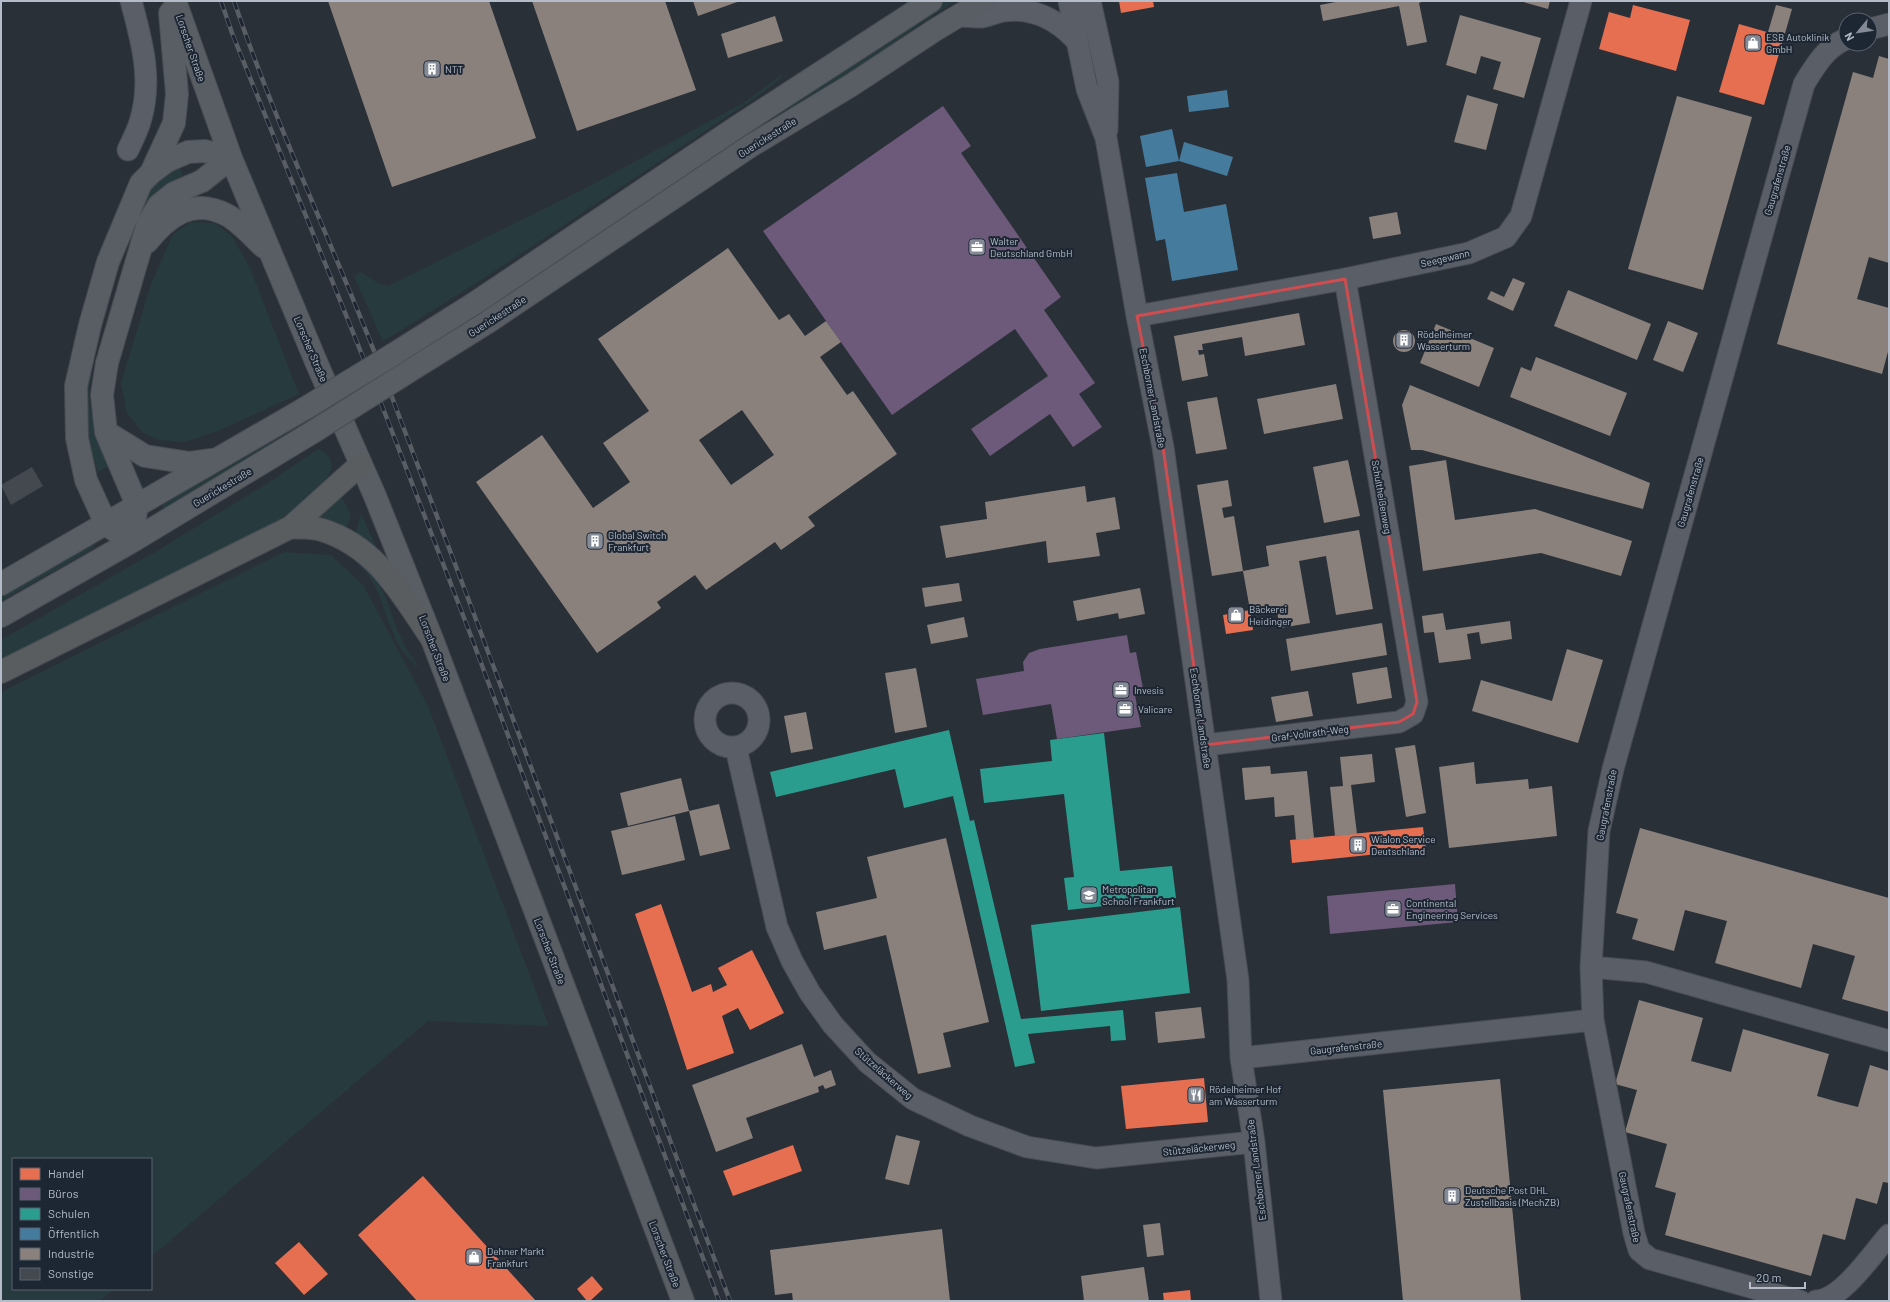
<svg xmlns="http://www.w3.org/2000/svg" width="1890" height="1302" font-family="Barlow,sans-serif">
  <rect width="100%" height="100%" fill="#2a3038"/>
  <path fill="#273a3e" d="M 946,1 L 956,1 L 922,23 L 861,66 L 400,368 L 398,362 Z
    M 784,73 L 777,82 L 755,98 L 495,271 L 389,338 L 382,340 L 354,276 L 361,272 L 378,283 L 388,286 L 584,189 L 743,103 Z
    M 178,164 L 183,175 L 161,189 L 141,207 L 146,191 Z
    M 191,222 L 214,223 L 232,236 L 250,268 L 299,394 L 218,431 L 185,442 L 159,440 L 143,433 L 127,413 L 121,383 L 151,284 L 173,234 Z
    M 88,373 L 92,373 C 91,380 89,388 89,394 C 91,419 100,444 109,466 L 98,472 C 86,441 84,406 88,373 Z
    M 307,417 L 310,424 L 166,510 L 163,509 L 162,504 L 166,500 Z
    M 318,449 C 349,461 319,491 304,502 C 273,527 235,543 199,561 C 133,595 67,626 1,659 L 1,640 L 155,552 L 268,483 Z
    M 341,495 L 351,515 L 345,531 L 309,523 Z
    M 361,513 L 381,558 L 355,536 Z
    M 93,542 L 95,545 L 91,550 L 1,601 L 1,595 Z
    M 284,552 L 331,555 L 364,586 L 428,706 L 549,1026 L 428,1021 L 151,1257 L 151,1159 L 13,1159 L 13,1289 L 114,1289 L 100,1301 L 1,1301 L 1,692 Z
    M 349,555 C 381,564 388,609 400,636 C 404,646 411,656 418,665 L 417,666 C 391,647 388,609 373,583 C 367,572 358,564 349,555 Z"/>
  <path fill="#e76f51" d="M 1119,1 L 1153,1 L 1154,7 L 1121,13 Z
    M 1633,5 L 1690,20 L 1676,71 L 1599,49 L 1609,12 L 1630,18 Z
    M 1739,24 L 1784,37 L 1764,105 L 1719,92 Z
    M 1250,610 L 1253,630 L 1226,634 L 1223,615 Z
    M 1423,827 L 1426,849 L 1292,863 L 1290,840 Z
    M 661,904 L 692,992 L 711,984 L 713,992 L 727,985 L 718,968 L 752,950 L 784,1013 L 750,1030 L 738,1008 L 722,1016 L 734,1053 L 687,1070 L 665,1002 L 635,914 Z
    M 1204,1078 L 1208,1122 L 1126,1129 L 1121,1086 Z
    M 793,1145 L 802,1171 L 733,1196 L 723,1171 Z
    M 423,1176 L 536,1301 L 417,1301 L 358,1235 Z
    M 299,1242 L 328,1274 L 304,1295 L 275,1263 Z
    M 592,1276 L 603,1289 L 590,1301 L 587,1301 L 577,1289 Z
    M 1190,1290 L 1191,1301 L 1164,1301 L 1163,1293 Z"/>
  <path fill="#6d597a" d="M 943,106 L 971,146 L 961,153 L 1061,297 L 1044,310 L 1095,383 L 1079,394 L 1102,427 L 1073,447 L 1050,414 L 990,456 L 971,429 L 1048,376 L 1015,329 L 892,415 L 763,231 Z
    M 1127,635 L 1130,653 L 1136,652 L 1143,688 L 1134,690 L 1141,727 L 1057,739 L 1051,704 L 983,715 L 976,679 L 1024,671 L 1023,662 L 1029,653 L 1040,649 Z
    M 1455,884 L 1458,922 L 1330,934 L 1327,896 Z"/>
  <path fill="#2a9d8f" d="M 949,730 L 970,821 L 974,820 L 1021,1019 L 1123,1010 L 1126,1040 L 1111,1041 L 1110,1026 L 1028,1034 L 1035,1063 L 1015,1067 L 953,796 L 904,808 L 895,769 L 776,797 L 770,772 Z
    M 1104,733 L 1120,871 L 1172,866 L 1176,898 L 1068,910 L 1064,878 L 1074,877 L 1064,794 L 984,803 L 980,769 L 1052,761 L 1050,740 Z
    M 1180,907 L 1190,993 L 1041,1011 L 1031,925 Z"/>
  <path fill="#457b9d" d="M 1227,90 L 1229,107 L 1189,112 L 1187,96 Z
    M 1172,129 L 1179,161 L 1146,167 L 1140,136 Z
    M 1184,142 L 1233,157 L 1227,176 L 1179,161 Z
    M 1177,173 L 1184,212 L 1226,204 L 1238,270 L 1172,281 L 1165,239 L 1156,241 L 1145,178 Z"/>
  <path fill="#8a817c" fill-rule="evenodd" d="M 328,1 L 489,1 L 536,138 L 392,187 Z
    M 532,1 L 665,1 L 696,90 L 577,131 Z
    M 693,1 L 740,1 L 698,16 Z
    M 1341,1 L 1424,1 L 1419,3 L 1427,42 L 1407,46 L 1399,6 L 1323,21 L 1320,5 Z
    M 1520,1 L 1550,1 L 1548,9 Z
    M 1776,5 L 1792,9 L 1784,37 L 1768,32 Z
    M 1460,15 L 1541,38 L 1524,98 L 1493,89 L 1501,62 L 1481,56 L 1476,74 L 1446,65 Z
    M 775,16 L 783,41 L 728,58 L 721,34 Z
    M 1879,56 L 1889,59 L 1889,263 L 1869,257 L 1857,299 L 1889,308 L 1889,348 L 1882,374 L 1777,344 L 1853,72 L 1873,78 Z
    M 1467,95 L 1498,104 L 1486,150 L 1454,142 Z
    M 1677,96 L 1752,117 L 1703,290 L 1628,269 Z
    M 1397,212 L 1401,234 L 1373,239 L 1369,217 Z
    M 728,248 L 779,320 L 789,314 L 805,336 L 826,321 L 841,342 L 820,357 L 847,395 L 853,391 L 897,454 L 808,517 L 815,526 L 781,550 L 775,542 L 706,590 L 695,575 L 657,602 L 661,608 L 597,653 L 476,482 L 542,435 L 593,508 L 630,482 L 603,443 L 649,411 L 598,339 ZM 742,410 L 774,455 L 731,485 L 699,440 Z
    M 1513,278 L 1525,283 L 1513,311 L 1487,299 L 1491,291 L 1504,297 Z
    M 1568,290 L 1651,324 L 1637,360 L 1554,326 Z
    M 1299,313 L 1305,345 L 1245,356 L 1242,337 L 1202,344 L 1203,350 L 1198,350 L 1199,355 L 1204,354 L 1208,376 L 1182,381 L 1174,336 Z
    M 1668,321 L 1698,333 L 1683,372 L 1653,360 Z
    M 1436,324 L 1494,348 L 1479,387 L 1420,363 Z
    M1393 341a11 11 0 1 1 22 0a11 11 0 1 1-22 0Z
    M 1536,357 L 1627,393 L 1610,436 L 1510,397 L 1521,367 L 1531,371 Z
    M 1336,384 L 1343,419 L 1264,434 L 1257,399 Z
    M 1410,385 L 1650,483 L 1643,509 L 1422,450 L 1411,450 L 1402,405 Z
    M 1217,397 L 1227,449 L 1196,454 L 1187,402 Z
    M 1348,460 L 1360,516 L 1324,523 L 1313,467 Z
    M 1446,460 L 1455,520 L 1535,509 L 1632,541 L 1621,576 L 1541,553 L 1423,571 L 1409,466 Z
    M 1228,480 L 1232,506 L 1222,508 L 1224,518 L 1234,516 L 1243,571 L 1212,576 L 1197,485 Z
    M 1085,486 L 1087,502 L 1115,497 L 1120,529 L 1096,533 L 1100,556 L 1048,563 L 1046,541 L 946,558 L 940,526 L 987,519 L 985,502 Z
    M 1359,530 L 1373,609 L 1336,615 L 1326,556 L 1299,561 L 1310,623 L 1280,628 L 1276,606 L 1250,610 L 1243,571 L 1269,566 L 1266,546 Z
    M 959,583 L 962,601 L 925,607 L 922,588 Z
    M 1140,588 L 1145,614 L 1119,619 L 1118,613 L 1077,621 L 1073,601 Z
    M 1443,613 L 1446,630 L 1510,621 L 1512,639 L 1481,644 L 1479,632 L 1467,634 L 1471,659 L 1439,663 L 1434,632 L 1424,633 L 1422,616 Z
    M 964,617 L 968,637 L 931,644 L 927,625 Z
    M 1382,623 L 1387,655 L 1291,671 L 1286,639 Z
    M 1567,649 L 1603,660 L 1578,743 L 1472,711 L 1481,680 L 1552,701 Z
    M 1387,667 L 1392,698 L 1357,704 L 1352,673 Z
    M 916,668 L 927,727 L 895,733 L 885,673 Z
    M 1308,691 L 1313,716 L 1276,722 L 1271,697 Z
    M 806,712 L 813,749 L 791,753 L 784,716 Z
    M 1415,745 L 1426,813 L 1406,817 L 1395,748 Z
    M 1372,754 L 1375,782 L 1351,785 L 1357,834 L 1335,836 L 1330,787 L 1343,786 L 1340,757 Z
    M 1474,762 L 1476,784 L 1528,779 L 1529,789 L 1552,786 L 1557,836 L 1449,848 L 1439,767 Z
    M 1270,766 L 1271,774 L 1307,771 L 1314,838 L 1296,840 L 1294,815 L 1275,817 L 1274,797 L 1245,800 L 1242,768 Z
    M 681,778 L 689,811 L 628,826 L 620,793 Z
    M 719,804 L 730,849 L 700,856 L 689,811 Z
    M 675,816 L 685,860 L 622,875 L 611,831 Z
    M 1640,828 L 1889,898 L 1889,1012 L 1842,999 L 1855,956 L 1813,944 L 1801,988 L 1715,963 L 1727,921 L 1685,910 L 1674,951 L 1632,939 L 1638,919 L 1616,913 Z
    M 946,838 L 989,1022 L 943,1033 L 951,1067 L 918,1074 L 886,935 L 824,950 L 816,912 L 877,898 L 867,857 Z
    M 1639,1000 L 1703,1018 L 1691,1061 L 1731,1072 L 1743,1029 L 1829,1054 L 1817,1096 L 1838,1102 L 1858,1107 L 1870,1065 L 1889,1071 L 1889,1183 L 1883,1182 L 1877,1204 L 1856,1198 L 1845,1240 L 1823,1234 L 1811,1276 L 1665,1235 L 1676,1193 L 1655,1187 L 1667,1144 L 1625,1132 L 1637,1090 L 1615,1084 Z
    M 1201,1007 L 1205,1038 L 1158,1043 L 1155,1012 Z
    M 802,1044 L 814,1077 L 831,1070 L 836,1085 L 825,1089 L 823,1085 L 818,1087 L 819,1092 L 746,1118 L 753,1138 L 716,1152 L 692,1085 Z
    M 1500,1079 L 1521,1301 L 1403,1301 L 1383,1090 Z
    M 896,1135 L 920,1141 L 909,1185 L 885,1179 Z
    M 1160,1223 L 1164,1255 L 1147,1257 L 1143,1225 Z
    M 942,1229 L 950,1301 L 793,1301 L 792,1293 L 775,1295 L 770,1250 Z
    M 1144,1267 L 1149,1301 L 1084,1301 L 1081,1276 Z"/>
  <path fill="#444950" d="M 32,467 L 43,486 L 11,505 L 1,485 Z"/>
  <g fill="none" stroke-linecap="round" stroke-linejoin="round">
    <defs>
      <path id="minor" d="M 1069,1 L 1087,89 L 1106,138 L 1137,316 L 1163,447 L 1238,980 L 1241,1058 L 1254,1142 L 1271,1301
        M 1090,1 L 1108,82 L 1107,130
        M 959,16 C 967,16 974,17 981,17 C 989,16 996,12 1003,11 C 1032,7 1055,18 1075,39
        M 1870,29 L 1889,24
        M 128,150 C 132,141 137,132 140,122 C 153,80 142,42 131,1
        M 1137,316 L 1345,279 L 1469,253 L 1506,237 L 1521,216 L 1581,1
        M705 720a27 27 0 1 1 54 0a27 27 0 1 1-54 0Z
        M 1205,745 L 1399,722 L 1413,714 L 1417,702 L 1345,279
        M 736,748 L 777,927 L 792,961 L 810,993 L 833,1025 L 867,1062 L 913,1099 L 970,1126 L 1027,1147 L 1096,1158 L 1254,1142
        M 1591,967 L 1646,972 L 1889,1041
        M 1241,1058 L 1593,1020
        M 1800,1301 L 1650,1259 L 1639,1250 L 1634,1233 L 1593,1020 L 1591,967 L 1599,831 L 1613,769 L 1804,84 C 1815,66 1826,47 1846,39
        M 1816,1301 C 1842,1300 1873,1253 1889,1235"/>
      <path id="secondary" d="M 175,1 L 231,158 L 317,364 L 375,496 L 432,639 L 683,1301
        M 151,173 L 174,123 L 177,94 L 170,13
        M 147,242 C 168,216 193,197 227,215 C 240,222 253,237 264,247
        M 394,354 L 475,303 L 737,127 L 931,1
        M 403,375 L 488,322 L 749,147 L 850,86 L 935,30 L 983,1
        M 106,432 L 145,456 L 190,463 L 212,460
        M 131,542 L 106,524 L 86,480 L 77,438 L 76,386 L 90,325 L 108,262 L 141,183 L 151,173 L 167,161 L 188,152 L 205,151 L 231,158
        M 131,542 L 137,505 L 106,432 L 102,395 L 107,363 L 148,223 L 159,205 L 174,193 L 202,181 L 231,158
        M 1,584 L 304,409
        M 1,616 L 131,542 L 313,432"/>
      <path id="motorway" d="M 291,527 C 301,528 313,527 322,530 C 377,547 401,594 432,639
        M 1,672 L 291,527 L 361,464"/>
    </defs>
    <use href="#minor" stroke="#484c53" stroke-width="23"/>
    <use href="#secondary" stroke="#484c53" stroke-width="24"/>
    <use href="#motorway" stroke="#474c53" stroke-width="24"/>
    <use href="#minor" stroke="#5a5e66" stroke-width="21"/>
    <use href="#secondary" stroke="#595d64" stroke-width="22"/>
    <use href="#motorway" stroke="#5a5d60" stroke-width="22"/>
    <defs>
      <path id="rail" d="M 221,1 L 232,33 L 369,372 L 471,636 L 719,1301
        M 234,1 C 278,131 338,256 387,384 C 503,689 616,995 730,1301"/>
    </defs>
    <use href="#rail" stroke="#595d64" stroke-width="4.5"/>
    <use href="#rail" stroke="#1d2633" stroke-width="3" stroke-dasharray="9" stroke-linecap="butt"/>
    <defs>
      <path id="secondary-bridge" d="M 304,409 L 394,354
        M 313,432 L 403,375"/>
    </defs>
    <use href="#secondary-bridge" stroke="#484c53" stroke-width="24" stroke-linecap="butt"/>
    <use href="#secondary-bridge" stroke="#595d64" stroke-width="22"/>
  </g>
  <path fill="none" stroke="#ce4d50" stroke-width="3" stroke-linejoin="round" d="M 1345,279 L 1417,702 L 1413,714 L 1399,722 L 1205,745 L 1163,447 L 1137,316 Z"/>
  <defs>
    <symbol id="shop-square" viewBox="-11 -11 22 22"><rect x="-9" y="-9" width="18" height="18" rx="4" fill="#848b96" stroke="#1d2633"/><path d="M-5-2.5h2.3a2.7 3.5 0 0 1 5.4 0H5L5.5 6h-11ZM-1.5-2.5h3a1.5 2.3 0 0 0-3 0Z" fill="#fff"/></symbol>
    <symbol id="building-square" viewBox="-11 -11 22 22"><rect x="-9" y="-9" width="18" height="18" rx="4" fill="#848b96" stroke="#1d2633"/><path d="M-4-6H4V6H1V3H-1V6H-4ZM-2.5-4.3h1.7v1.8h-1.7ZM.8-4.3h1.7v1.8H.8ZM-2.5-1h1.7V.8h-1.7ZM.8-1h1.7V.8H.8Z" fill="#fff"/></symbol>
    <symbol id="office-square" viewBox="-11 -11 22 22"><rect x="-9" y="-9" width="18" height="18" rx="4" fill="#848b96" stroke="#1d2633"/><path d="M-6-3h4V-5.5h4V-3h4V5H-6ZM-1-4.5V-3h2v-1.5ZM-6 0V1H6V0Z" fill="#fff"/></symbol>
    <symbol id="school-square" viewBox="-11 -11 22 22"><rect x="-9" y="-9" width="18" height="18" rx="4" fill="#848b96" stroke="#1d2633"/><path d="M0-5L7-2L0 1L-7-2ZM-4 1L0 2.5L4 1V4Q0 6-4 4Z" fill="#fff"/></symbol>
    <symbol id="restaurant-square" viewBox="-11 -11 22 22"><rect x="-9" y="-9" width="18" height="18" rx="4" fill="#848b96" stroke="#1d2633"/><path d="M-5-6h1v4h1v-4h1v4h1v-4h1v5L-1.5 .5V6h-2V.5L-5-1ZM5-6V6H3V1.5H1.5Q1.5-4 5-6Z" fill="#fff"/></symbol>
  </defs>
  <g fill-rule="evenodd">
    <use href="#shop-square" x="1743" y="33" width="20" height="20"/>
    <use href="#building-square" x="422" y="59" width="20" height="20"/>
    <use href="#office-square" x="967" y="237" width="20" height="20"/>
    <use href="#building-square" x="1394" y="330" width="20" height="20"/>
    <use href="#building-square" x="585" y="531" width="20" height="20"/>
    <use href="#shop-square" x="1226" y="605" width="20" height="20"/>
    <use href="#office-square" x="1111" y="680" width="20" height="20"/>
    <use href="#office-square" x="1115" y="699" width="20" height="20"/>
    <use href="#building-square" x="1348" y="835" width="20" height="20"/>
    <use href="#school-square" x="1079" y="885" width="20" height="20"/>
    <use href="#office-square" x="1383" y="899" width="20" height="20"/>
    <use href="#restaurant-square" x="1186" y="1085" width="20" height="20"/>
    <use href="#building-square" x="1442" y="1186" width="20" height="20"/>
    <use href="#shop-square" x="464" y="1247" width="20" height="20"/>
  </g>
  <g text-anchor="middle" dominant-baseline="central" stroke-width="4" stroke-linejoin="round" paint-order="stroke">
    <g font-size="10" fill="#b4bcc9" stroke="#1d2633" text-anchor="start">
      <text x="1766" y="37">ESB Autoklinik<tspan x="1766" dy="12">GmbH</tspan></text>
      <text x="445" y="69">NTT</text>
      <text x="990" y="241">Walter<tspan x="990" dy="12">Deutschland GmbH</tspan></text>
      <text x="1417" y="334">Rödelheimer<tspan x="1417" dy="12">Wasserturm</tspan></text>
      <text x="608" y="535">Global Switch<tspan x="608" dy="12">Frankfurt</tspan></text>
      <text x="1249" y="609">Bäckerei<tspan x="1249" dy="12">Heidinger</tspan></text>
      <text x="1134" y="690">Invesis</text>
      <text x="1138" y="709">Valicare</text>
      <text x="1371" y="839">Wialon Service<tspan x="1371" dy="12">Deutschland</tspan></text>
      <text x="1102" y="889">Metropolitan<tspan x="1102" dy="12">School Frankfurt</tspan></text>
      <text x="1406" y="903">Continental<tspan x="1406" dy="12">Engineering Services</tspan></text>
      <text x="1209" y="1089">Rödelheimer Hof<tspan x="1209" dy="12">am Wasserturm</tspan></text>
      <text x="1465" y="1190">Deutsche Post DHL<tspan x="1465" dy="12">Zustellbasis (MechZB)</tspan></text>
      <text x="487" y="1251">Dehner Markt<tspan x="487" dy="12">Frankfurt</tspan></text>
    </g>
    <g font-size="10" fill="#b4bcc9" stroke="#1d2633">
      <text transform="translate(191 48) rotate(71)">Lorscher Straße</text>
      <text transform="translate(767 137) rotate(-32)">Guerickestraße</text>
      <text transform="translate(1777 180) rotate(-74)">Gaugrafenstraße</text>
      <text transform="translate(1445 258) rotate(-13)">Seegewann</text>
      <text transform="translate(497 316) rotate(-33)">Guerickestraße</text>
      <text transform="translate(311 349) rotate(67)">Lorscher Straße</text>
      <text transform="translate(1153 398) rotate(79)">Eschborner Landstraße</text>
      <text transform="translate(222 487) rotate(-31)">Guerickestraße</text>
      <text transform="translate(1690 492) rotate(-74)">Gaugrafenstraße</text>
      <text transform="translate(1382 497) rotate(80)">Schultheißenweg</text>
      <text transform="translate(435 648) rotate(69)">Lorscher Straße</text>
      <text transform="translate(1201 718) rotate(82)">Eschborner Landstraße</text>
      <text transform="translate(1310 733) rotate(-7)">Graf-Vollrath-Weg</text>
      <text transform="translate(1606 805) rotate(-79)">Gaugrafenstraße</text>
      <text transform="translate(550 951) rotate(69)">Lorscher Straße</text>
      <text transform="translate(1346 1047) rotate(-6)">Gaugrafenstraße</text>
      <text transform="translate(884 1073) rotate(41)">Stützeläckerweg</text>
      <text transform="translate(1199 1148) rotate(-6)">Stützeläckerweg</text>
      <text transform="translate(1256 1170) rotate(-97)">Eschborner Landstraße</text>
      <text transform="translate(1630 1207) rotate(78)">Gaugrafenstraße</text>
      <text transform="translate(665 1254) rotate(69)">Lorscher Straße</text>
    </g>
  </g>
  <rect width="1890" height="1302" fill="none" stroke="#b4bcc9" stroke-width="4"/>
  <rect x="12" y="1158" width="140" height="132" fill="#1d2633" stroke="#59626f"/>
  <rect x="20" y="1168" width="20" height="12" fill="#e76f51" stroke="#59626f"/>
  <text x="48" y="1178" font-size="12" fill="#b4bcc9">Handel</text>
  <rect x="20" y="1188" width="20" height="12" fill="#6d597a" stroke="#59626f"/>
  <text x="48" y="1198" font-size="12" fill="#b4bcc9">Büros</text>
  <rect x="20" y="1208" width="20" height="12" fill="#2a9d8f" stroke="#59626f"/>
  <text x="48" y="1218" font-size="12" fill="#b4bcc9">Schulen</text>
  <rect x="20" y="1228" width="20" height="12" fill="#457b9d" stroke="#59626f"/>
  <text x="48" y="1238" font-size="12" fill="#b4bcc9">Öffentlich</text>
  <rect x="20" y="1248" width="20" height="12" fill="#8a817c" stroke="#59626f"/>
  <text x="48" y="1258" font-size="12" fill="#b4bcc9">Industrie</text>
  <rect x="20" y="1268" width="20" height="12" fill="#444950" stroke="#59626f"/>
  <text x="48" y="1278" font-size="12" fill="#b4bcc9">Sonstige</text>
  <g transform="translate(1858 32) rotate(241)"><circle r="19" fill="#1d2633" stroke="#59626f"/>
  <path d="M0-3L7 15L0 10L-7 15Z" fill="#848b96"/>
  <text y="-6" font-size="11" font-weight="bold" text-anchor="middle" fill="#b4bcc9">N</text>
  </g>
  <path d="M1750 1282v6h55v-6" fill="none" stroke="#b4bcc9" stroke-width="2"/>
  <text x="1756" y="1282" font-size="12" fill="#b4bcc9" stroke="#1d2633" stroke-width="3" paint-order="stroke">20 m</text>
</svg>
